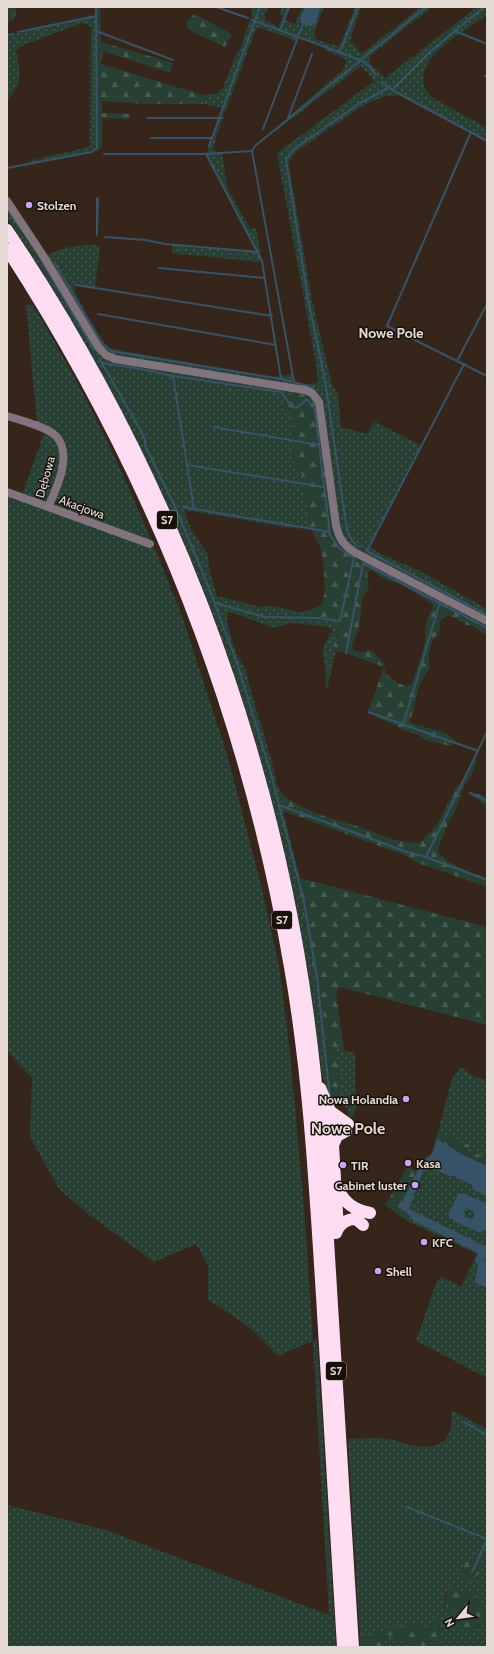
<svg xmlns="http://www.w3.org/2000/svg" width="494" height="1654" font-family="Cabin,sans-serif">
  <defs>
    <pattern id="green-dots" width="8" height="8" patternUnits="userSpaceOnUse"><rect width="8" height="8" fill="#274033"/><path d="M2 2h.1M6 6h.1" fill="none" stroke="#465b50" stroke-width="1.8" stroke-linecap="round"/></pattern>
    <pattern id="forest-firs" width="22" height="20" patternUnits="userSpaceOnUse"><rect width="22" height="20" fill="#274033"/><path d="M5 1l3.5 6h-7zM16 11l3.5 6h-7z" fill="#465b50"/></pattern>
  </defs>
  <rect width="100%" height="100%" fill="#36251a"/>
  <path fill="url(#green-dots)" d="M 251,7 L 270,7 L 265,12 L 265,20 L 278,27 L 283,17 L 280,14 L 282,7 L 291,7 L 285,20 L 295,24 L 302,7 L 305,7 L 300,19 L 316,23 L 321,7 L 324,7 L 314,33 L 315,37 L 318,40 L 337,46 L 340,45 L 355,7 L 361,7 L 350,40 L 360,52 L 365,51 L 421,7 L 432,7 L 371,55 L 369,59 L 370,63 L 385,78 L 477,7 L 487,7 L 487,15 C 465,31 398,66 433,98 L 487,128 L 487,141 L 401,95 L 387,96 L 365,104 L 296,152 L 289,161 L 289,166 L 312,300 L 332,385 L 338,395 L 341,427 L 367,434 L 372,424 L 376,422 L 422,446 L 369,546 L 379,553 L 422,572 L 487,609 L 487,621 L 347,547 L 291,399 L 287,401 L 292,416 L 294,441 L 293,450 L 294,462 L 302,474 L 302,483 L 311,528 L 301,527 L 297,529 L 184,510 L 192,531 L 208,554 L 209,567 L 217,596 L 261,607 L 273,606 L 299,612 L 311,610 L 319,618 L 340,621 L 334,645 L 336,651 L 327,690 C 324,683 327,673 325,665 C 324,660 322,654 323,649 C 324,641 331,637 332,629 L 322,626 L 291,623 L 274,628 L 234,613 L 227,613 C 227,627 234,650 241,662 C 246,670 246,669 248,680 L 272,762 L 277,785 L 282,794 L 285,796 L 282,799 L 283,811 L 300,878 L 296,879 L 313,969 L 317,978 L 319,997 L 322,1005 L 327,1039 L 325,1050 L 329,1067 L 331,1101 L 322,1075 L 308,971 L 281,836 L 255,739 L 229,659 L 183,541 L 135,438 L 92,356 L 40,269 L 7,218 L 7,201 L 44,257 C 65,246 73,246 96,245 L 100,248 L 95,287 L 76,285 L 74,290 C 81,303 100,342 112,349 L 192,363 L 198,366 L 270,378 L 292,374 L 294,382 L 305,384 L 318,383 L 316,364 L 277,153 L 374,81 L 361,66 L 276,131 L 273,131 L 287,120 L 289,116 L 343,70 L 346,62 L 344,58 L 325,50 L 324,46 L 299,37 L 296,45 L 292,39 L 260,28 L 256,29 L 217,134 L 213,150 L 222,153 L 227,187 L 250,229 L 256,228 L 262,261 L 258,262 L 172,253 L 172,245 L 258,252 L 206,154 L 223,108 L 203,104 L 204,95 L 216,94 L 223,87 L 235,57 L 240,50 L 250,19 L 252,19 Z
    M 96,16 L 97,148 L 92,152 L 31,163 L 30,161 L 88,147 L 90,146 L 91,27 L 84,23 L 79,24 L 21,46 L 16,51 C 21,74 23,82 7,101 L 7,35 Z
    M 32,304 C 78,379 118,459 151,540 L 53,506 C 59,487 79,451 59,434 C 54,429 44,426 37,423 L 26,306 Z
    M 44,433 C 54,436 61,447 61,458 C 62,467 51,494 46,503 L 22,495 Z
    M 7,495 L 155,549 L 182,616 L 227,754 L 261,885 L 279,966 L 290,1051 L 305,1220 L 313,1341 L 317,1340 L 336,1647 L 7,1647 L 7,1505 L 106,1530 L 329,1615 L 313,1341 L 278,1356 L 256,1333 L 235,1317 L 208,1300 L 208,1265 L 196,1244 L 154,1262 L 88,1214 L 59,1189 L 30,1137 L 32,1078 L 7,1051 Z
    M 337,1049 L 355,1053 L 356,1108 L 352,1118 L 348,1116 L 347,1108 L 340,1102 Z
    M 460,1067 L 475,1077 L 487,1080 L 487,1378 L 416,1341 L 437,1280 L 442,1277 L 461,1287 L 477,1254 L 409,1222 L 385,1205 L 408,1167 L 417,1171 L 421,1162 L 432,1153 L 452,1079 Z
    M 451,1410 L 487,1429 L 487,1608 L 480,1603 L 474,1592 L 456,1590 L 448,1586 C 446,1595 442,1607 448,1616 C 454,1616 459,1608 466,1606 L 468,1610 L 464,1615 L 456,1620 L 478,1629 L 483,1624 L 487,1626 L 487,1647 L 438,1647 L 440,1623 L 428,1630 L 422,1627 L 413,1626 L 389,1627 L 374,1637 L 360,1638 L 348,1439 C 362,1439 376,1437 389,1439 C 396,1440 403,1443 410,1445 C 439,1451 455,1442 451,1410 Z
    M 386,1634 L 412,1645 L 416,1647 L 384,1647 Z"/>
  <path fill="url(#forest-firs)" fill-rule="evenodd" d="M 7,7 L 17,7 L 14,19 L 9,22 L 7,22 Z
    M 96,7 L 100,7 L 101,42 L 173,63 L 170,73 L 103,51 L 101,64 L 204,95 L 203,104 L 147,104 L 102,101 L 102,113 L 130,114 L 130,119 L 102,118 L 102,146 L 98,152 L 95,150 L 97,148 Z
    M 194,14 L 232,34 L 225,47 L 199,35 L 187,28 L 187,22 Z
    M 298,389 L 315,396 L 342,541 L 487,621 L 487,636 L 473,626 L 467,625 L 449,615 C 435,622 442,622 439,632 C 438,635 434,638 433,640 C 429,649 428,659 430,669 C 414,686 418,703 409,722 C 423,729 448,728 456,743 L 450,746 L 425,740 L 419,735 L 403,730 L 395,725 L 377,718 L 376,715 L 368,712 L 384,667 L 343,652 L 336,651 L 334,645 L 340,621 L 319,618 L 311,610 L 319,606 L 323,601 L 325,588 L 323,560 L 321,550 L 311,528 L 302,483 L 302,474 L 294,462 L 293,450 L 294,441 L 292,416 L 286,415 L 283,404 L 291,399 ZM 371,570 L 388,581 L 399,583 L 431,603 L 433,607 L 426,622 L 425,644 L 412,684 L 406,686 L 398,683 L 386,674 L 383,662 L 371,650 L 360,652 L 355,651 L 352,646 L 358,632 L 361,613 L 362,599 L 369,587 L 367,573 Z
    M 474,758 L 477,760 L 471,777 L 465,784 L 454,814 L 449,821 L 438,849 C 441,863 475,874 487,878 L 487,887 L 418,863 L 404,855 L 283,811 L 282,799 L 285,796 C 305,812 330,818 354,825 C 378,833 392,842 419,843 L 437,825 L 457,786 L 462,783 Z
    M 471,792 L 487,797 L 487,807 L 470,794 Z
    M 296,878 L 300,878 L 487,927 L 487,1025 L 339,987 L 336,992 L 344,1050 L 337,1049 L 340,1102 L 331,1101 L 329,1067 L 325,1050 L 327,1039 L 322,1005 L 319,997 L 317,978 L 313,969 Z
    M 438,1133 L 470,1145 L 469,1151 L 487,1157 L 487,1166 L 463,1155 L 432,1154 L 422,1162 L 413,1179 L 412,1179 L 402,1211 L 408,1213 L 403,1218 L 385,1205 L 408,1167 L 417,1171 L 421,1162 L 432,1153 Z
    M 469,1559 L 477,1561 L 482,1570 L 472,1581 L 464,1579 L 461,1575 L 464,1567 L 464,1563 Z
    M 448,1586 L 456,1590 L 474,1592 L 480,1603 L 487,1608 L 487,1626 L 483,1624 L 473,1632 L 463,1630 L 457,1625 L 456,1620 L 464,1615 L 468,1610 L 466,1606 C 459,1608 454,1616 448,1616 L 445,1612 Z
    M 438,1620 L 440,1623 L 439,1628 L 441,1638 L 438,1647 L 416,1647 L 386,1634 L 384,1647 L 360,1647 L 360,1638 L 374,1637 L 389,1627 L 413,1626 L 422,1627 L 428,1630 L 433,1628 L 434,1623 Z"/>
  <path fill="#385367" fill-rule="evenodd" d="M 305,7 L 321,7 L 316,23 L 311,26 L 303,24 L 300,19 Z
    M 99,197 L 98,235 L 96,236 L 96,198 Z
    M 437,1139 L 463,1155 L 487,1166 L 487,1196 L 472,1189 L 473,1186 L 452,1175 L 451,1177 L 432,1168 L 423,1171 L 409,1209 L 487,1247 L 487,1257 L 484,1261 L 487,1265 L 487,1286 L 482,1286 L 475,1282 L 478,1266 L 475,1260 L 478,1253 L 414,1221 L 406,1212 L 399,1208 L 422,1162 L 432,1154 Z
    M 462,1193 L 483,1202 L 486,1203 L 487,1200 L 487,1228 L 480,1233 L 456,1222 L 448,1216 L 458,1194 ZM 467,1208 L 474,1212 L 474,1217 L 472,1219 L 465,1217 L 464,1210 Z"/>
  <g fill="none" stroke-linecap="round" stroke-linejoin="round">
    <path stroke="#385367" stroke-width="2" d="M 216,7 L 248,18
      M 252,20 L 360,60 L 368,65 L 376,75
      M 280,30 L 289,7
      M 96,31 L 173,60
      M 455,31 L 487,44
      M 18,32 L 96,16
      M 7,35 L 13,34
      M 340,52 L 358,7
      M 485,76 L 487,77
      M 382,82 L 392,90 L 487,141
      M 392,90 L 430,52 L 484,7
      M 147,118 L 220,118
      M 288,118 L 312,54
      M 263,129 L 303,24
      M 471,132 L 387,326 L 487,376
      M 151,138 L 212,138
      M 209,146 L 260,7
      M 252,151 L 255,146 L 426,7
      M 104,154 L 206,154 L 252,151 L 294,382
      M 206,154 L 262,261 L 281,379
      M 7,168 L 92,152 L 97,148 L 96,7
      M 7,209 L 23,232
      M 105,237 L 145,240 L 165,244 L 258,252
      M 39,256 L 94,350
      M 54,262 L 103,345 L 111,351 L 281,379 L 313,387
      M 159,268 L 265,278
      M 76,285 L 272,316
      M 98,314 L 276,345
      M 99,358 L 130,412 L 145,439 L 145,445 L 176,509 L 206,581 L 237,663 L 271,774 L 304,902 L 317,978 L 330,1098
      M 457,361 L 487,304
      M 102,363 L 141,369 L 173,376 L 281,392 L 291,406 L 295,408 L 298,407 L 307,399 L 315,410 L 330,535 L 340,549 L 354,558 L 340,621 L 319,618 L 265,617 L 215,603
      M 464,364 L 367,551 L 487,615
      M 173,376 L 194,509
      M 214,427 L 319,445
      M 187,465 L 324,487
      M 183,507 L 330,532
      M 359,547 C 348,540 347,529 345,517 L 325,380 L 308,299 L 286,159 L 294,149 L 360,103 L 381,92 L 388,87
      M 346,653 L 363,563 L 487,628
      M 368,712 L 478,751
      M 403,725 L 440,602
      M 470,793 L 487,801
      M 279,805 L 407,852 L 426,857 L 487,880
      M 426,857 L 487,732
      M 464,1422 L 487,1435
      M 407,1507 L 487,1539
      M 472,1572 L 487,1540"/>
    <path stroke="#81747d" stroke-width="8" d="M 7,201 L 44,257 L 99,348 L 106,355 L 115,359 L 305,390 L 312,393 L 319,402 L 336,525 C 339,539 344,546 356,553 L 487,621
      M 7,416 C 20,420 47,427 56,436 C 73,454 57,488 48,507
      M 7,492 L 150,544"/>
    <path stroke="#feddf3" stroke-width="12" d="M 7,230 C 165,464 270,736 308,1016 C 321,1112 326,1209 332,1305 C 339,1419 346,1533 353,1647
      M 7,249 C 150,469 246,709 290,967 C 309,1075 315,1186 322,1296 C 329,1413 336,1530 343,1647
      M 320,1088 L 330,1111 L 348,1124
      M 330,1111 L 333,1145
      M 337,1187 C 344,1203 354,1210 370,1213
      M 338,1229 L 333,1145 L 337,1136 L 346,1131
      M 336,1233 C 339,1224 346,1219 356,1219 L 363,1225"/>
  </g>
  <g fill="#c9a5ee" stroke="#18100b" stroke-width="1.5">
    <circle cx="29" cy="205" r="4"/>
    <circle cx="406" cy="1099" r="4"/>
    <circle cx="408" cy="1163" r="4"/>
    <circle cx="343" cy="1165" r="4"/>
    <circle cx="415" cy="1185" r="4"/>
    <circle cx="424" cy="1242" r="4"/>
    <circle cx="378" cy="1271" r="4"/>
  </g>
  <g text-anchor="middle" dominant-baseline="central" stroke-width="3" stroke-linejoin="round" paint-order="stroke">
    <g fill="#18100b" stroke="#a89d97" stroke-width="1">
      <rect x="157" y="511" width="20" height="18" rx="3"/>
      <rect x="272" y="911" width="20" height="18" rx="3"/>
      <rect x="326" y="1362" width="20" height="18" rx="3"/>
    </g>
    <g font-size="11" font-weight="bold" fill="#e5dad3">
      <text x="167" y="520">S7</text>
      <text x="282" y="920">S7</text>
      <text x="336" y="1371">S7</text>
    </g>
    <g font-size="12" font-weight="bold" fill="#e5dad3" stroke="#18100b" text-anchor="start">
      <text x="37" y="205">Stolzen</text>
      <text x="398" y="1099" text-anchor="end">Nowa Holandia</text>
      <text x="416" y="1163">Kasa</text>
      <text x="351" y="1165">TIR</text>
      <text x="407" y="1185" text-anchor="end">Gabinet luster</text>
      <text x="432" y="1242">KFC</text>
      <text x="386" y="1271">Shell</text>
    </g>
    <g font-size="12" fill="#e5dad3" stroke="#18100b">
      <text transform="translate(45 477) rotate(-74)">Dębowa</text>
      <text transform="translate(82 507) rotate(20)">Akacjowa</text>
    </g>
    <g font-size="14" font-weight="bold" fill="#e5dad3" stroke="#18100b">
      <text x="391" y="333">Nowe Pole</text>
    </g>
    <g font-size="16" font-weight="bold" fill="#e5dad3" stroke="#18100b">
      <text x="348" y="1128">Nowe Pole</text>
    </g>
  </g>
  <rect width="494" height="1654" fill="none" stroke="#e5dad3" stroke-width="16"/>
  <g transform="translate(458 1618) rotate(241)" stroke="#18100b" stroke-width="3" paint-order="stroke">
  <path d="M0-3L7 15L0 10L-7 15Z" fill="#e5dad3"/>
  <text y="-6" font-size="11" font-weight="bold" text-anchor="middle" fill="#e5dad3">N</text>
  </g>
</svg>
